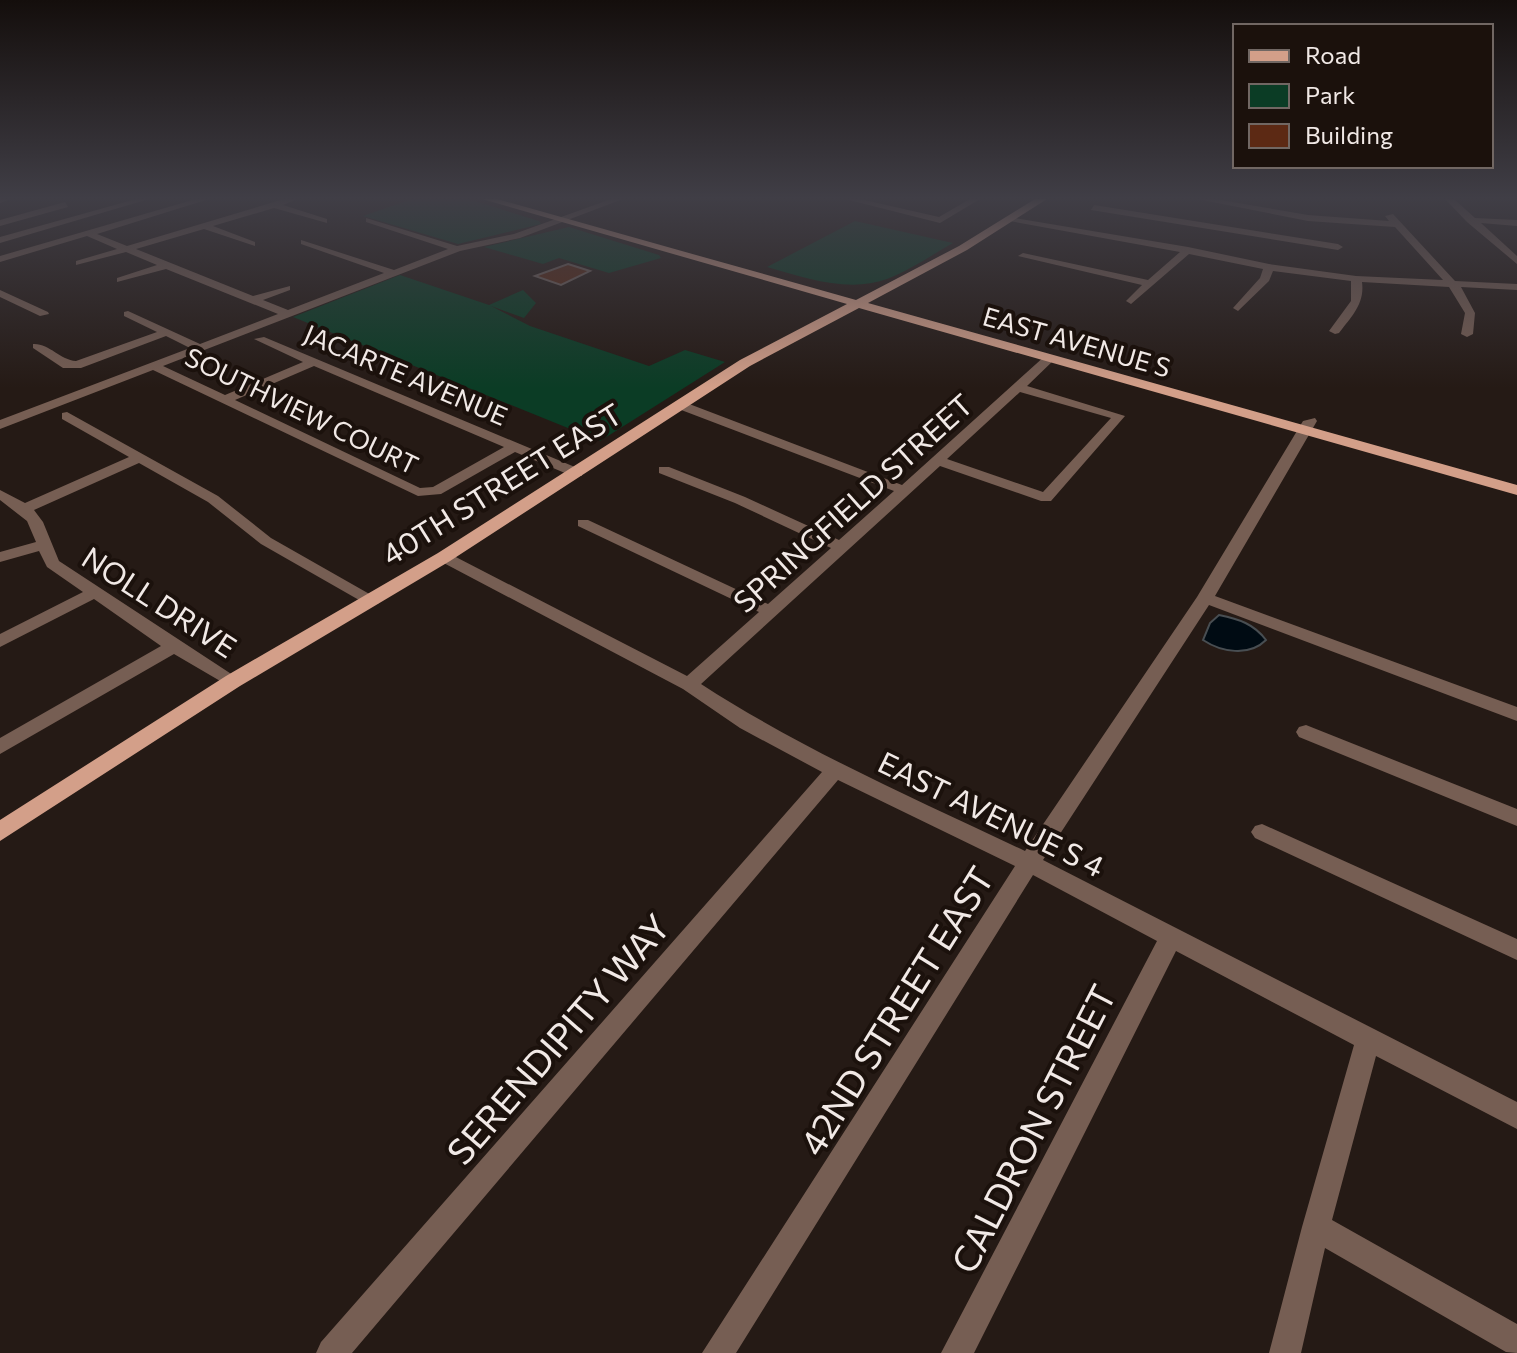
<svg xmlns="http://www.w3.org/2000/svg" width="1517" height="1353" font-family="Commissioner,sans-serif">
  <rect width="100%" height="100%" fill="#251a15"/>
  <path fill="#0b3c25" d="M 412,199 L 468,199 L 539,221 L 541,224 L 458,244 L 363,216 Z
    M 855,221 L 953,243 C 932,255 910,270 887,279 C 849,293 805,278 767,267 Z
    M 569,227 L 659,255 L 661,258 L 609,273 L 559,258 L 543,264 L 484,247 Z
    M 400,275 L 489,305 L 523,290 L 536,303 L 524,318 L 491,306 L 530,326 L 649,366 L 685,350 L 725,362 L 600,441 L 293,317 Z"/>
  <path fill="#000b13" stroke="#484e52" stroke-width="2" d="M 1219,615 C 1239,619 1254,624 1266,640 C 1249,657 1221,652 1203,640 L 1210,623 Z"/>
  <path fill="#5c2914" stroke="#72635e" stroke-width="2" d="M 568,264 L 590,271 L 561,285 L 535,276 Z"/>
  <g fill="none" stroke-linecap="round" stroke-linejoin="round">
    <path fill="#765e53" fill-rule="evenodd" d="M 0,199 L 10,199 L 0,203 Z
      M 136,199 L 149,199 L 0,243 L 0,237 Z
      M 196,199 L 209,199 L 97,234 L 127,246 L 284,199 L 297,199 L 283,205 L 327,219 L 327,223 L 274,208 L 213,226 L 255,242 L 255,246 L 204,229 L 136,249 L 253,296 L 290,286 L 290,290 L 263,300 L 288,310 L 384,273 L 301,244 L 301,240 L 394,270 L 448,249 L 366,222 L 366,218 L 457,246 L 514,234 L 611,199 L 623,199 L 520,238 L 460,251 L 163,366 L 225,395 L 303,362 L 254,339 L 264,337 L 582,470 L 582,476 L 572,476 L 515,452 L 441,494 L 418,496 L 153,370 L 0,429 L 0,420 L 190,348 L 166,336 L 81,368 L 63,368 L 33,348 L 33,344 C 49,343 60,360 76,361 L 157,332 L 124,316 L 124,312 L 128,311 L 200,344 L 278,314 L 166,269 L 117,282 L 117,278 L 157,265 L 126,252 L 76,265 L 76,261 L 117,249 L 87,236 L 0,262 L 0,256 ZM 314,366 L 504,447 L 433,487 L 420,488 L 235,400 Z
      M 845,199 L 860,199 L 939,217 L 970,199 L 980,199 L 940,223 Z
      M 1197,199 L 1215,199 L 1308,215 L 1389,221 L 1385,216 L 1393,214 L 1455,281 L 1517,284 L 1517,290 L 1461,287 L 1475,313 L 1473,334 L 1467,337 L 1461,334 L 1465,313 L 1449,287 L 1362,282 C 1365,304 1351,317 1339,333 L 1335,334 L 1329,331 L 1351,301 L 1351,281 L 1273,271 L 1269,281 L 1238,311 L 1233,308 L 1260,278 L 1263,269 L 1189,254 L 1131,304 L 1126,301 L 1142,285 L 1018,256 L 1023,253 L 1148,280 L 1180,252 L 1004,220 L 1009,217 L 1188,247 L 1269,264 L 1356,276 L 1443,280 L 1395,227 L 1308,221 Z
      M 1445,199 L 1454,199 L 1475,218 L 1517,220 L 1517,226 L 1481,223 L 1517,256 L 1517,264 L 1467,222 Z
      M 65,202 L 68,207 L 0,226 L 0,220 Z
      M 1094,205 L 1338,244 L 1343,247 L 1338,250 L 1091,210 Z
      M 0,290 L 48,312 L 49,314 L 40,316 L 0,297 Z
      M 1046,355 L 1056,358 L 1027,386 L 1125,416 L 1051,501 L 1041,501 L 940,466 L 701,684 C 803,750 915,799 1025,851 L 1197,597 L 1303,421 L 1315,418 L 1317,421 L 1215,596 L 1517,707 L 1517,721 L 1209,605 L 1043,860 L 1517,1102 L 1517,1129 L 1376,1056 L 1332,1220 L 1517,1324 L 1517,1353 L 1506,1352 L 1325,1248 L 1301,1353 L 1269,1353 L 1302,1227 L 1354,1045 L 1176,951 L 974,1353 L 941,1353 L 1157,941 L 1033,875 L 736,1353 L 702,1353 L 1015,866 L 838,780 L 352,1353 L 316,1353 L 321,1342 L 822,772 L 740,728 L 683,689 L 438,560 L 436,557 L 438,554 L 450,554 L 687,676 L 759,612 L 578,526 L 578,520 L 588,520 L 768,604 L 831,548 L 735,503 L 659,473 L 659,467 L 669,467 L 745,497 L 839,540 L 894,491 L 676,408 L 676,402 L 684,402 L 902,485 ZM 1020,392 L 1111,418 L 1043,492 L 947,459 Z
      M 67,412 L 218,496 L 271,538 L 380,600 L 378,604 L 366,604 L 261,544 L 208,502 L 139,463 L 34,510 L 43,522 L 59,561 L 242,681 L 239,685 L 227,685 L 174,654 L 0,754 L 0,738 L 161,646 L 94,599 L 0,647 L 0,634 L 83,592 L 47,567 L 39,551 L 0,562 L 0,552 L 36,542 L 27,521 L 0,500 L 0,490 L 25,503 L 129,457 L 62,419 L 62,413 Z
      M 1306,725 L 1517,809 L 1517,826 L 1299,737 L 1296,732 L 1299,727 Z
      M 1262,824 L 1517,939 L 1517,960 L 1255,838 L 1251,832 L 1255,826 Z"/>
    <path fill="#d39f89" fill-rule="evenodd" d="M 482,199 L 497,199 L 856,300 L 959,246 L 1035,199 L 1047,199 L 967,250 L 868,303 L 1517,485 L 1517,495 L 859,308 L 750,366 L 450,561 L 240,686 L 0,841 L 0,820 L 226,676 L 438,553 L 740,360 L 847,304 Z"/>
  </g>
  <linearGradient id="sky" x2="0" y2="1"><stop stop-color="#140e0c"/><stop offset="0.51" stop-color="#403e46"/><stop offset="1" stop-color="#403e46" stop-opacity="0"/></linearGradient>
  <rect width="1517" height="388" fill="url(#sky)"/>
  <g text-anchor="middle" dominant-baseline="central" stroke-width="8" stroke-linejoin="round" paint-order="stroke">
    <g font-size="26" fill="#f1e9e6" stroke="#1b110c">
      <text transform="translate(1077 341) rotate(16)">EAST AVENUE S</text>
      <text transform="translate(406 374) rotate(23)">JACARTE AVENUE</text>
      <text transform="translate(302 410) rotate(26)">SOUTHVIEW COURT</text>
    </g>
    <g font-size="30" fill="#f1e9e6" stroke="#1b110c">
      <text transform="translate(501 483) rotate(-32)">40TH STREET EAST</text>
      <text transform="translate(852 502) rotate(-42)">SPRINGFIELD STREET</text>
      <text transform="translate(160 601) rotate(33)">NOLL DRIVE</text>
      <text transform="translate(992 813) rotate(26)">EAST AVENUE S 4</text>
    </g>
    <g font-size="36" fill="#f1e9e6" stroke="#1b110c">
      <text transform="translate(895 1010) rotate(-58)">42ND STREET EAST</text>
      <text transform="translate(557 1038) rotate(-49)">SERENDIPITY WAY</text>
      <text transform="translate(1032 1128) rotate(-63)">CALDRON STREET</text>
    </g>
  </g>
  <rect x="1233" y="24" width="260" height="144" fill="#1b110c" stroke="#716763" stroke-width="2"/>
  <rect x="1249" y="50" width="40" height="12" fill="#d39f89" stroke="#716763" stroke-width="2"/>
  <text x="1305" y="64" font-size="24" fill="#f1e9e6">Road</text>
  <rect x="1249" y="84" width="40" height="24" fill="#0b3c25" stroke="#716763" stroke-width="2"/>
  <text x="1305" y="104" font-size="24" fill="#f1e9e6">Park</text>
  <rect x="1249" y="124" width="40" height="24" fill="#5c2914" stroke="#716763" stroke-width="2"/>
  <text x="1305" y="144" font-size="24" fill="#f1e9e6">Building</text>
</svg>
